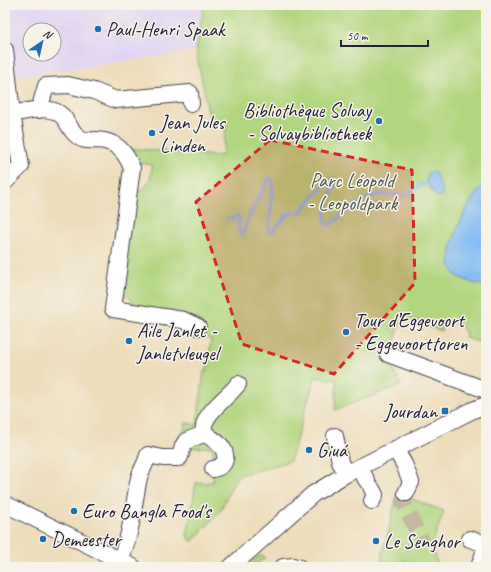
<svg xmlns="http://www.w3.org/2000/svg" width="491" height="572" font-family="Caveat,sans-serif">
  <rect width="100%" height="100%" fill="#f7f3e8"/>
  <filter id="ink" filterUnits="userSpaceOnUse"><feTurbulence type="fractalNoise" baseFrequency=".025" numOctaves="2"/><feDisplacementMap in="SourceGraphic" scale="8" xChannelSelector="R" yChannelSelector="G"/><feConvolveMatrix kernelMatrix="1 2 1 2 8 2 1 2 1" color-interpolation-filters="sRGB"/></filter>
  <filter id="wash" filterUnits="userSpaceOnUse"><feTurbulence type="fractalNoise" baseFrequency=".012" numOctaves="4" result="noise"/><feDisplacementMap in="SourceGraphic" scale="16" xChannelSelector="R" yChannelSelector="G"/><feGaussianBlur stdDeviation="0.9" result="paint"/><feColorMatrix in="noise" values="0 0 0 0 0 0 0 0 0 0 0 0 0 0 0 0 0 1.4 0 .05"/><feComposite in="paint" operator="in"/></filter>
  <g filter="url(#wash)">
    <rect width="100%" height="100%" fill="#edb"/>
    <path fill="#e1d4f3" fill-rule="evenodd" d="M 5,5 L 204,5 L 201,12 L 196,51 L 19,76 L 5,28 ZM 30,30 L 54,30 L 54,54 L 30,54 Z"/>
    <path fill="#b1d67f" stroke="#6a7c5d" d="M 204,5 L 486,5 L 486,344 L 465,338 L 466,334 L 461,325 L 451,322 L 442,327 L 441,331 L 417,323 L 417,321 L 402,317 L 394,344 L 391,343 L 390,344 L 387,357 L 401,385 L 335,410 L 337,380 L 315,377 L 290,461 L 237,476 L 220,511 L 192,542 L 187,536 L 196,483 L 213,482 L 213,447 L 185,448 L 184,465 L 174,465 L 179,457 L 182,431 L 185,429 L 186,423 L 197,425 L 204,371 L 207,371 L 211,339 L 197,336 L 199,319 L 133,306 C 132,297 127,294 119,292 L 136,190 C 150,190 151,176 152,165 L 134,162 L 131,150 L 137,149 L 222,156 L 227,121 L 211,126 L 196,51 Z
      M 5,126 L 10,165 L 5,166 Z
      M 402,489 L 409,498 L 444,511 L 429,552 L 435,554 L 434,558 L 437,560 L 435,567 L 419,567 L 404,560 L 401,566 L 381,560 L 397,495 Z
      M 263,555 L 265,559 L 254,564 L 253,567 L 247,567 L 255,558 Z"/>
    <path fill="#83bbf3" stroke="#526e97" d="M 431,171 L 435,172 C 437,180 442,187 443,193 L 439,197 L 436,196 L 426,181 L 428,174 Z
      M 486,182 L 486,284 C 479,285 474,284 468,281 C 462,279 457,277 453,271 C 443,255 462,216 471,201 C 475,194 481,188 486,182 Z"/>
    <g fill="none" stroke-linecap="round" stroke-linejoin="round">
      <path stroke="#83bbf3" stroke-width="3.5" d="M 298,214 L 330,179 L 333,180 L 335,183 C 332,195 321,214 327,225 L 329,226 L 352,207 L 367,198 L 382,194 L 404,196 L 412,192 L 420,185 L 428,184
        M 227,218 L 232,219 L 237,216 L 239,217 L 238,231 L 242,235 L 252,210 L 268,180 L 270,178 L 273,183 L 269,229 L 269,232 L 272,232 L 288,214 L 292,213"/>
    </g>
  </g>
  <g filter="url(#ink)">
    <g fill="none" stroke-linecap="round" stroke-linejoin="round">
      <path stroke="#c5b8a1" stroke-width="16" stroke-dasharray="16 8" stroke-linecap="butt" d="M 406,493 L 403,502 L 423,543"/>
      <defs>
        <path id="minor" d="M 5,50 L 12,114 L 21,166 L 5,182
          M 39,110 L 46,86 L 68,85 L 94,91 L 116,100 L 190,93 L 191,104
          M 12,114 C 27,111 53,103 64,118 C 70,126 72,134 82,139 C 87,141 91,140 97,140 C 116,141 125,151 132,168 L 113,309 L 183,320 L 198,327
          M 388,354 L 486,390
          M 335,436 L 340,462 L 346,474
          M 395,449 L 404,464 L 411,482 L 406,493
          M 359,467 L 367,481
          M 213,469 C 219,468 224,465 225,459 C 227,445 212,440 204,432 C 200,415 229,397 238,384
          M 372,489 L 375,495 L 372,501
          M 5,504 L 133,567
          M 470,539 L 486,544
          M 120,560 C 132,534 133,505 139,478 C 141,470 146,464 148,455 L 163,458 L 178,458 L 180,457 L 183,446 L 186,441 L 201,435 L 204,432
          M 231,567 L 313,494 L 346,474 L 473,410 L 486,405
          M 283,567 L 293,566 L 298,567
          M 479,567 L 486,547"/>
      </defs>
      <use href="#minor" stroke="#413e4e" stroke-width="18"/>
      <use href="#minor" stroke="#fff" stroke-width="16"/>
    </g>
  </g>
  <path fill="#d62828" fill-opacity="0.2" stroke="#d62828" stroke-width="3" stroke-dasharray="8 5" stroke-linejoin="round" d="M 270,140 L 412,170 L 415,283 L 334,374 L 242,344 L 196,202 Z"/>
  <g fill="#1f6fb2" stroke="#f7f3e8" stroke-width="1.5">
    <circle cx="98" cy="29" r="4"/>
    <circle cx="379" cy="121" r="4"/>
    <circle cx="152" cy="133" r="4"/>
    <circle cx="346" cy="332" r="4"/>
    <circle cx="129" cy="341" r="4"/>
    <rect x="441" y="407" width="8" height="8" rx="2"/>
    <circle cx="309" cy="450" r="4"/>
    <circle cx="74" cy="511" r="4"/>
    <circle cx="43" cy="539" r="4"/>
    <circle cx="376" cy="541" r="4"/>
  </g>
  <g text-anchor="middle" dominant-baseline="central" stroke-width="3" stroke-linejoin="round" paint-order="stroke">
    <g font-size="20" fill="#22223b" stroke="#f7f3e8" text-anchor="start">
      <text x="106" y="29">Paul-Henri Spaak</text>
      <text x="371" y="110" text-anchor="end">Bibliothèque Solvay<tspan x="371" dy="23">- Solvaybibliotheek</tspan></text>
      <text x="160" y="122">Jean Jules<tspan x="160" dy="23">Linden</tspan></text>
      <text x="354" y="320">Tour d’Eggevoort<tspan x="354" dy="23">- Eggevoorttoren</tspan></text>
      <text x="137" y="330">Aile Janlet -<tspan x="137" dy="23">Janletvleugel</tspan></text>
      <text x="437" y="411" text-anchor="end">Jourdan</text>
      <text x="317" y="450">Giuá</text>
      <text x="82" y="511">Euro Bangla Food's</text>
      <text x="51" y="539">Demeester</text>
      <text x="384" y="541">Le Senghor</text>
    </g>
    <g font-size="20" fill="#4d584f" stroke="#f7f3e8">
      <text x="352" y="180">Parc Léopold<tspan x="352" dy="23">- Leopoldpark</tspan></text>
    </g>
  </g>
  <rect width="491" height="572" fill="none" stroke="#f7f3e8" stroke-width="20"/>
  <g transform="translate(42 42) rotate(34)"><circle r="19" fill="#f7f3e8" stroke="#a29fa3"/>
  <path d="M0-3L7 15L0 10L-7 15Z" fill="#1f6fb2"/>
  <text y="-6" font-size="11" font-weight="bold" text-anchor="middle" fill="#22223b">N</text>
  </g>
  <path d="M341 40v6h87v-6" fill="none" stroke="#22223b" stroke-width="2"/>
  <text x="347" y="40" font-size="12" fill="#22223b" stroke="#f7f3e8" stroke-width="3" paint-order="stroke">50 m</text>
</svg>
